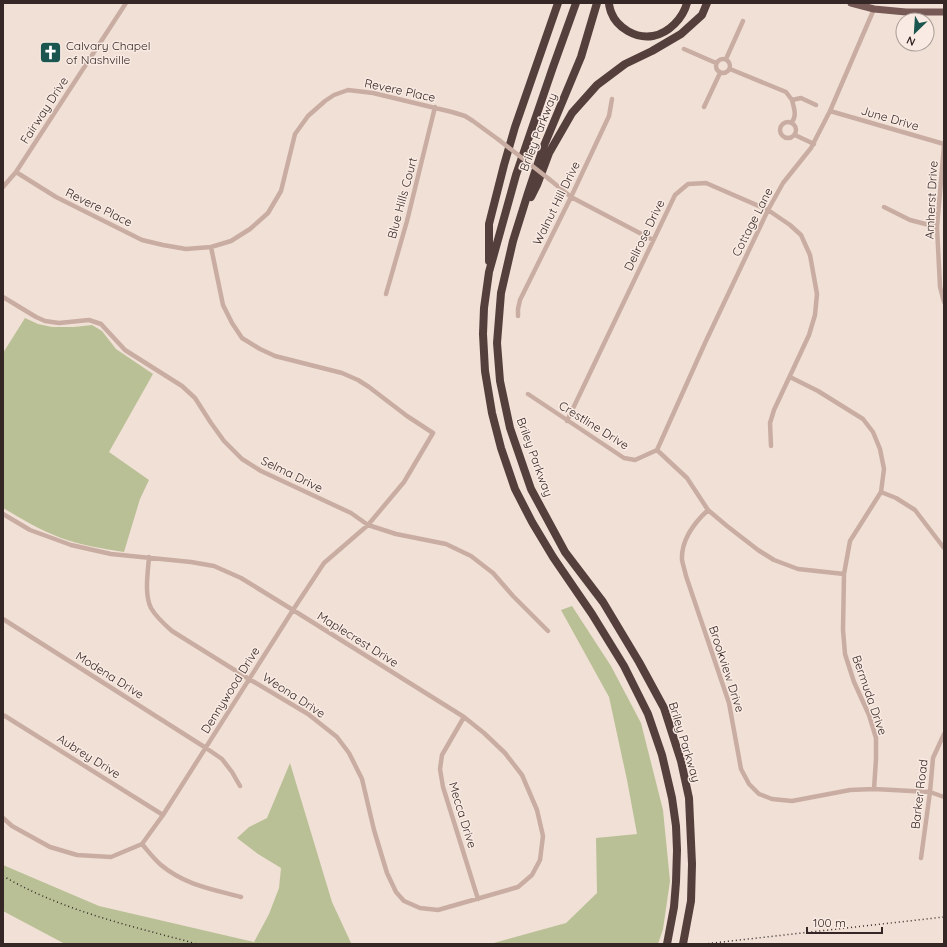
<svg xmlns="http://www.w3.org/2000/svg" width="947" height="947" font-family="Quicksand,sans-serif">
  <rect width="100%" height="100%" fill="#f1e0d6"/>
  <path fill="#bac096" d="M 25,318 L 38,324 L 52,327 L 74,327 L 92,325 L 102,331 L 116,349 L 153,374 L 109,452 L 149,480 L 140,499 L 124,552 C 103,549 81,545 61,538 C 40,530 22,519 3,508 L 3,353 Z
    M 572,606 L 611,666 L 641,723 L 663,810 L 670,881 L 663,929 L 658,944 L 490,944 L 566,923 L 597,893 L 596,838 L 637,834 L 627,780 L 609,697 L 561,610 Z
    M 290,763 L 332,902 L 351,943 L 354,944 L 65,944 L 3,911 L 3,865 L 99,906 L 254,942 L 269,914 L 279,888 L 281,868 L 258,854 L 237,838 L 249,827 L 267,818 Z"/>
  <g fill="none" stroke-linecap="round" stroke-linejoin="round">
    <path stroke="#c9ada2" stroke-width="4.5" d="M 684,49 L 716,63
      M716 66a7 7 0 1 1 14 0a7 7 0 1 1-14 0Z
      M 726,59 L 743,21
      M 730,69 L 786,92 L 792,100 L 801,98 L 816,105
      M 704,107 L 720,73
      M 830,111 L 944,144
      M780 130a8 8 0 1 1 16 0a8 8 0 1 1-16 0Z
      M 792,122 C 797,116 794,108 792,100
      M 795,135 L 814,144
      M 944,146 L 937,227 L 940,287 L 944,302
      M 16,172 L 56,197 L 142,240 L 163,245 L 186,249 L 211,247 L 231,241 L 250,229 L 268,213 L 281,191 L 295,134 L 308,116 L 325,101 L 334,95 L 348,90 L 373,93 L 452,112 L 465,116 L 473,121 L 499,140
      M 549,179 L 571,197 L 653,240
      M 3,187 L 16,172 L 126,3
      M 884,207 L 910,220 L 937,227
      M 386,294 L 407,221 L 435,107
      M 3,297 L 36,317 L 45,321 L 59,323 L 89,320 L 101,324 L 125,350 L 182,386 L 195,398 L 211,423 L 224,441 L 242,459 L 261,471 L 351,513 L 368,525 L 396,534 L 446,544 L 471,556 L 493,573 L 513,596 L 548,631
      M 518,316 L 518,309 L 520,300 L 571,197 L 609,116 L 612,99
      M 790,377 L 818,391 L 863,419 L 873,432 L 880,449 L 884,469 L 881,492 L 850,541 L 844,574 L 843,630 L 845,654 L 854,682 L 869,715 L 876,738 L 876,759 L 874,789
      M 528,394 L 624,458 L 635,460 L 657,450 L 687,478 L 708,510 L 727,526 L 758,550 L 774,560 L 798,569 L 844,574
      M 567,421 L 675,195 L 688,184 L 706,183 L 768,210 L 790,225 L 801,235 L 810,255 L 817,294 L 815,315 L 809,335 L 774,410 L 770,423 L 771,446
      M 657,450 L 705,343 L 768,210 L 783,183 L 811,148 L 830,111 L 874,9
      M 881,492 L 896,498 L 915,510 L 944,548
      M 708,510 C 694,523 681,541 682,560 C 683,565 685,571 686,576 L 729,703 L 741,769 L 749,784 L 759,794 L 772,799 L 792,801 L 850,790 L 874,789 L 930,792 L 944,797
      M 3,514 L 30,530 L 71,545 L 111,554 L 191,562 L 214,566 L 241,578 L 293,610 L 464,717 L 484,733 L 505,753 L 522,775 L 537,810 L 543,836 L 540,860 L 532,875 L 518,887 L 438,910 L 420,908 L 404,901 L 396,892 L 387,873 L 374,830 L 362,779 L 349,753 L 337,737 L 308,714 L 249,679 L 172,631 C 164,624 156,617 151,608 C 144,594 148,572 149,557
      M 3,619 L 206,748 L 222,759 L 232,772 L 240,786
      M 3,715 L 5,716 L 163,815
      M 464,717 L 442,755 L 440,769 L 443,787 L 478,899
      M 3,818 L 12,826 L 50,847 L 77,855 L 111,857 L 142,844 L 163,815 L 293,610 L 324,563 L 368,525 L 404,482 L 433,433 L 407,416 L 369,387 L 358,380 L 342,373 L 275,356 L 260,349 L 242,338 L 232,323 L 223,305 L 211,247
      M 142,844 C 148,851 154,859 161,865 C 185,885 212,889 241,897
      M 921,858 L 930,792 L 933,758 L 944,734"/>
    <path stroke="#775a55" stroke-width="7" d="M 851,3 L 874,9 L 906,12 L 944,12"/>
    <path stroke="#553f3c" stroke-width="8" d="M 576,3 L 553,67 L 516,175 L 489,272 L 484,308 L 483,334 L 485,371 L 492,413 L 501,448 L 515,489 L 532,522 L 553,557 L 592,614 L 624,666 L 648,714 L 662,755 L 672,798 L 676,826 L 677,850 L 676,882 L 674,907 L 667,944
      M 597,3 L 581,57 L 543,148 L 528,193 L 513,241 L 501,293 L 497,343 L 500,381 L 510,428 L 531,489 L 565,552 L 603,602 L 639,662 L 664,708 L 681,761 L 689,798 L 692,864 L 691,901 L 683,944
      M 609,3 C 609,6 610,9 611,12 C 617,28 636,39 653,36 C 669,33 683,18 687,3
      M 531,197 L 537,185 L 549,153 L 572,113 L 597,85 L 625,64 L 652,51 L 681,34 L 702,15 L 707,3
      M 489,261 L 489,224 L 504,165 L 515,127 L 558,3"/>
    <path stroke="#342725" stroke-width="1.5" stroke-dasharray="1 3" stroke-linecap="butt" d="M 3,876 C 63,911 131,926 197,944
      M 704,944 L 944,917"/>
    <path stroke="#c9ada2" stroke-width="4.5" d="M 499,140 L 549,179"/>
  </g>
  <defs>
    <symbol id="church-square" viewBox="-11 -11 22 22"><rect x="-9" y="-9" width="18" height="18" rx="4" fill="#1a564f" stroke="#f9ebe3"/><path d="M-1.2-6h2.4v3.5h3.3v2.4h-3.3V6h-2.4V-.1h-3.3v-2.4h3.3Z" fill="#fff"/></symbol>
  </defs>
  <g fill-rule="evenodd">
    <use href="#church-square" x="38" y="40" width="25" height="25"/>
  </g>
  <g text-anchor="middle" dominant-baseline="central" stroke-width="3" stroke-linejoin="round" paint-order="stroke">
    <g font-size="12" fill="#342725" stroke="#f9ebe3" text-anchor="start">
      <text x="66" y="45">Calvary Chapel<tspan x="66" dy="14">of Nashville</tspan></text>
    </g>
    <g font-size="12" fill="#342725" stroke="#f9ebe3">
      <text transform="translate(400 90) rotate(12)">Revere Place</text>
      <text transform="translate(44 110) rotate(-57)">Fairway Drive</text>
      <text transform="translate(890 118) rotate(16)">June Drive</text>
      <text transform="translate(538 132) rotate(-69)">Briley Parkway</text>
      <text transform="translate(402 198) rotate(-75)">Blue Hills Court</text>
      <text transform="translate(931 200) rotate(-87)">Amherst Drive</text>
      <text transform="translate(556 203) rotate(-64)">Walnut Hill Drive</text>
      <text transform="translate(99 207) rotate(26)">Revere Place</text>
      <text transform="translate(752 222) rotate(-63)">Cottage Lane</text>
      <text transform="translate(644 235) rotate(-64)">Dellrose Drive</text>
      <text transform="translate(594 425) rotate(32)">Crestline Drive</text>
      <text transform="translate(535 457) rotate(70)">Briley Parkway</text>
      <text transform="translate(292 474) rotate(26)">Selma Drive</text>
      <text transform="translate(358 639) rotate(32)">Maplecrest Drive</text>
      <text transform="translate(727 669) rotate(72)">Brookview Drive</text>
      <text transform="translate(110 675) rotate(32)">Modena Drive</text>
      <text transform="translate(230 690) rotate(-58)">Dennywood Drive</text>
      <text transform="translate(294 695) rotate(33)">Weona Drive</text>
      <text transform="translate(870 695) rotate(71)">Bermuda Drive</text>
      <text transform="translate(685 742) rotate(73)">Briley Parkway</text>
      <text transform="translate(89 756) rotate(32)">Aubrey Drive</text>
      <text transform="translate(919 794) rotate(-83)">Barker Road</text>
      <text transform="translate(463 815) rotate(73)">Mecca Drive</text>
    </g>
  </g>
  <rect width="947" height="947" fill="none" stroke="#342725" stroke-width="8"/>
  <g transform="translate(915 32) rotate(205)"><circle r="19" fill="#f9ebe3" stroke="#aa9d97"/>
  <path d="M0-3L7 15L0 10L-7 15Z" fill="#1a564f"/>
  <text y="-6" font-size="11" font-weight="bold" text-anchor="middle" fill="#342725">N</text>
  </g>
  <path d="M807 927v6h75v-6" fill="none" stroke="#342725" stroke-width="2"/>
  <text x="813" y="927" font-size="12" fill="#342725" stroke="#f9ebe3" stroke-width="3" paint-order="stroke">100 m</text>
</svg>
